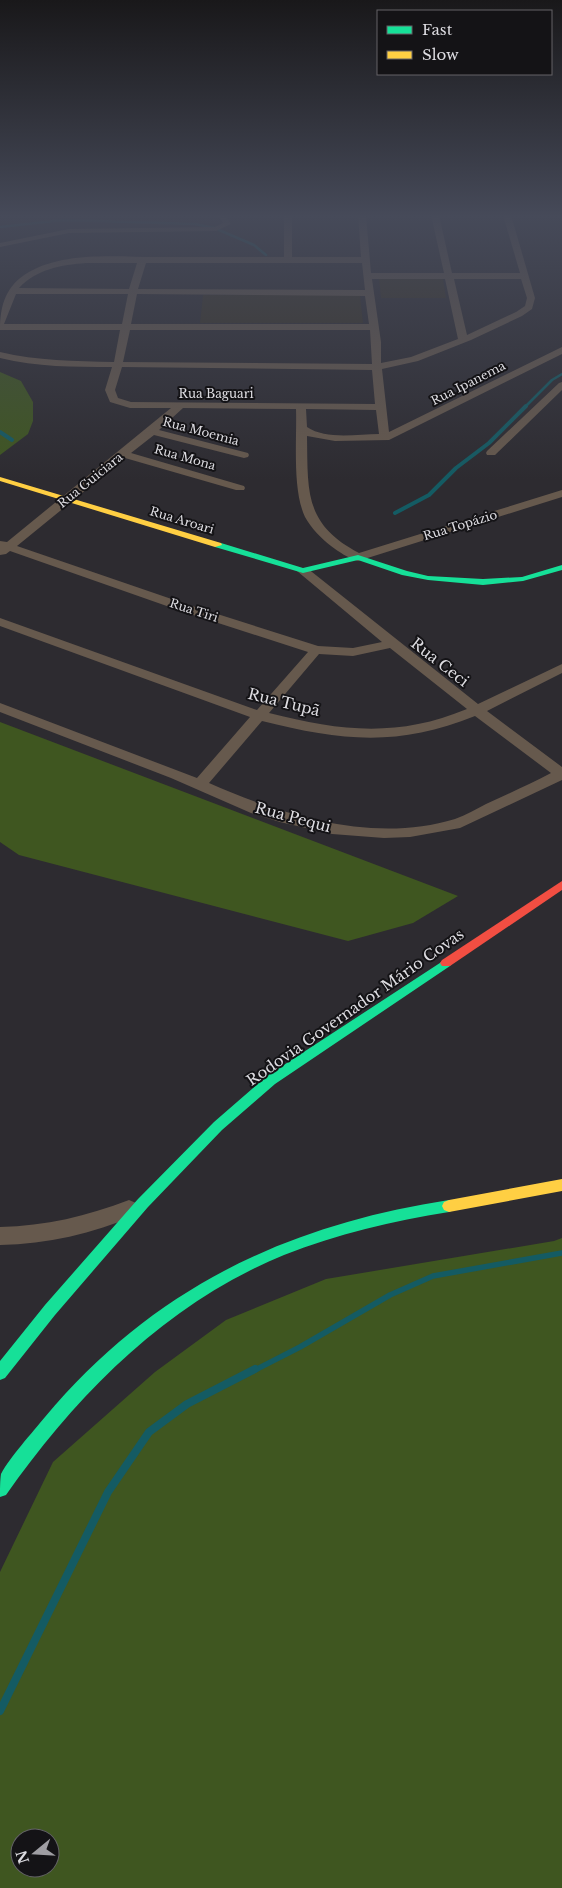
<svg xmlns="http://www.w3.org/2000/svg" width="562" height="1888" font-family="'Libre Baskerville',serif">
  <rect width="100%" height="100%" fill="#2d2b30"/>
  <path fill="#373123" d="M 379,279 L 443,279 L 446,298 L 381,298 Z
    M 203,295 L 360,295 L 363,323 L 200,323 Z"/>
  <path fill="#3f5620" fill-rule="evenodd" d="M 0,372 L 21,381 L 33,402 L 33,421 L 28,434 L 0,455 Z
    M 0,722 L 458,896 L 413,923 L 348,941 L 19,855 L 0,842 Z
    M 562,1238 L 562,1888 L 0,1888 L 0,1572 L 53,1462 L 155,1372 L 226,1320 L 326,1279 L 554,1241 ZM 20,1838 L 50,1838 L 50,1868 L 20,1868 Z"/>
  <g fill="none" stroke-linecap="round" stroke-linejoin="round">
    <path stroke="#145b63" stroke-width="2.5" d="M 0,227 L 63,220 L 195,224 L 214,228
      M 219,230 L 254,245 L 266,255
      M 525,407 L 552,380 L 562,374"/>
    <path stroke="#145b63" stroke-width="4" d="M 0,432 L 12,440
      M 395,513 L 429,495 L 456,468 L 489,443 L 526,406"/>
    <path stroke="#145b63" stroke-width="5.5" d="M 253,1371 L 300,1347 L 390,1295 L 433,1276 L 562,1253"/>
    <path stroke="#145b63" stroke-width="8" d="M 0,1711 L 108,1492 L 149,1432 L 187,1404 L 255,1369"/>
    <path fill="#66594d" fill-rule="evenodd" d="M 213,215 L 225,215 L 231,224 L 216,231 L 69,233 L 0,247 L 0,243 L 69,229 L 215,227 L 223,223 L 221,219 Z
      M 284,215 L 292,215 L 292,257 L 361,257 L 358,215 L 366,215 L 371,273 L 444,273 L 431,215 L 439,215 L 452,273 L 520,273 L 503,215 L 511,215 L 535,298 L 532,309 L 522,316 L 471,340 L 418,361 L 382,369 L 389,432 L 562,347 L 562,354 L 389,440 L 335,441 L 307,436 C 308,492 304,524 359,553 L 562,490 L 562,497 L 358,561 C 348,558 339,552 331,546 C 321,538 311,528 305,517 C 292,489 297,440 296,409 L 183,408 L 159,430 L 248,453 L 249,455 L 248,457 L 244,458 L 154,435 L 131,453 L 244,486 L 245,488 L 244,490 L 236,490 L 125,458 L 17,546 L 189,605 L 318,646 L 353,648 L 382,642 L 297,571 L 299,568 L 307,568 L 478,704 L 562,664 L 562,673 L 487,711 L 562,767 L 562,780 L 460,828 L 410,837 L 384,838 L 332,834 L 280,822 L 251,813 L 171,778 L 0,712 L 0,703 L 197,778 L 250,717 L 0,626 L 0,618 L 257,710 L 308,652 L 181,611 L 10,551 L 6,554 L 0,555 L 0,541 L 7,542 L 171,408 L 130,408 L 110,402 L 105,390 L 112,367 C 74,367 37,367 0,358 L 0,352 C 37,361 75,361 114,362 L 120,330 L 0,330 C 0,305 6,285 29,272 C 66,251 117,257 157,257 C 199,257 242,257 284,257 ZM 86,263 L 137,263 L 129,289 L 19,288 C 37,269 61,265 86,263 ZM 146,263 L 362,263 L 365,290 L 138,289 ZM 372,279 L 445,279 L 458,339 L 411,357 L 381,363 L 381,342 ZM 454,279 L 521,279 L 527,298 L 525,306 L 516,312 L 467,335 ZM 16,294 L 128,294 L 122,324 L 4,324 ZM 137,294 L 365,296 L 369,324 L 131,324 ZM 130,330 L 370,330 L 372,364 L 123,362 ZM 122,367 L 372,370 L 375,404 L 131,402 L 118,398 L 115,390 ZM 306,409 L 376,410 L 379,434 C 357,434 326,440 307,427 ZM 390,648 L 467,709 C 397,738 340,731 269,713 L 319,654 L 353,656 ZM 475,716 L 551,773 C 530,784 508,794 486,804 C 476,809 466,815 455,819 C 374,844 283,816 209,783 L 262,721 C 341,741 399,747 475,716 Z
      M 562,382 L 562,390 L 495,455 L 487,455 L 486,453 L 487,451 L 559,383 Z
      M 129,1200 L 136,1203 L 139,1209 L 136,1215 C 92,1234 48,1244 0,1245 L 0,1227 C 46,1226 87,1216 129,1200 Z"/>
    <path fill="#16e098" fill-rule="evenodd" d="M 215,543 L 221,543 L 303,568 L 358,555 L 407,571 L 428,576 L 483,579 L 522,577 L 562,565 L 562,570 L 523,581 L 483,585 L 428,580 L 402,575 L 358,560 L 303,573 L 215,547 Z
      M 446,959 L 450,960 L 452,963 L 450,966 L 275,1084 L 222,1130 L 148,1207 L 55,1315 L 5,1378 L 0,1380 L 0,1361 L 45,1305 L 138,1199 L 214,1122 L 267,1076 Z
      M 449,1200 L 454,1202 L 456,1206 L 454,1210 L 449,1212 C 393,1221 337,1234 284,1255 C 167,1303 78,1393 6,1495 L 0,1497 C 0,1490 0,1480 1,1474 C 10,1457 32,1433 45,1417 C 152,1289 286,1225 449,1200 Z"/>
    <path fill="#ffcf43" fill-rule="evenodd" d="M 0,477 L 221,543 L 222,545 L 215,547 L 0,481 Z
      M 562,1179 L 562,1191 L 449,1212 L 444,1210 L 442,1206 L 444,1202 L 449,1200 Z"/>
    <path fill="#f24e42" fill-rule="evenodd" d="M 562,881 L 562,890 L 450,966 L 442,966 L 440,963 L 442,960 Z"/>
  </g>
  <linearGradient id="sky" x2="0" y2="1"><stop stop-color="#19181a"/><stop offset="0.45" stop-color="#464a59"/><stop offset="1" stop-color="#464a59" stop-opacity="0"/></linearGradient>
  <rect width="562" height="480" fill="url(#sky)"/>
  <g text-anchor="middle" dominant-baseline="central" stroke-width="4" stroke-linejoin="round" paint-order="stroke">
    <g font-size="12" fill="#dddce1" stroke="#141316">
      <text transform="translate(468 383) rotate(-27)">Rua Ipanema</text>
      <text x="216" y="393">Rua Baguari</text>
      <text transform="translate(201 431) rotate(15)">Rua Moemia</text>
      <text transform="translate(185 457) rotate(16)">Rua Mona</text>
      <text transform="translate(90 480) rotate(-39)">Rua Guiciara</text>
      <text transform="translate(182 520) rotate(17)">Rua Aroari</text>
      <text transform="translate(460 525) rotate(-17)">Rua Topázio</text>
      <text transform="translate(194 610) rotate(18)">Rua Tiri</text>
    </g>
    <g font-size="15" fill="#dddce1" stroke="#141316">
      <text transform="translate(440 662) rotate(38)">Rua Ceci</text>
      <text transform="translate(284 702) rotate(14)">Rua Tupã</text>
      <text transform="translate(293 817) rotate(15)">Rua Pequi</text>
      <text transform="translate(355 1007) rotate(-35)">Rodovia Governador Mário Covas</text>
    </g>
  </g>
  <rect x="377" y="10" width="175" height="65" fill="#141316" stroke="#646367"/>
  <rect x="387" y="26" width="25" height="8" fill="#16e098" stroke="#646367"/>
  <text x="422" y="35" font-size="15" fill="#dddce1">Fast</text>
  <rect x="387" y="51" width="25" height="8" fill="#ffcf43" stroke="#646367"/>
  <text x="422" y="60" font-size="15" fill="#dddce1">Slow</text>
  <g transform="translate(35 1853) rotate(252)"><circle r="24" fill="#141316" stroke="#646367"/>
  <path d="M0-4L9 19L0 12L-9 19Z" fill="#9f9ea3"/>
  <text y="-8" font-size="14" font-weight="bold" text-anchor="middle" fill="#dddce1">N</text>
  </g>
</svg>
